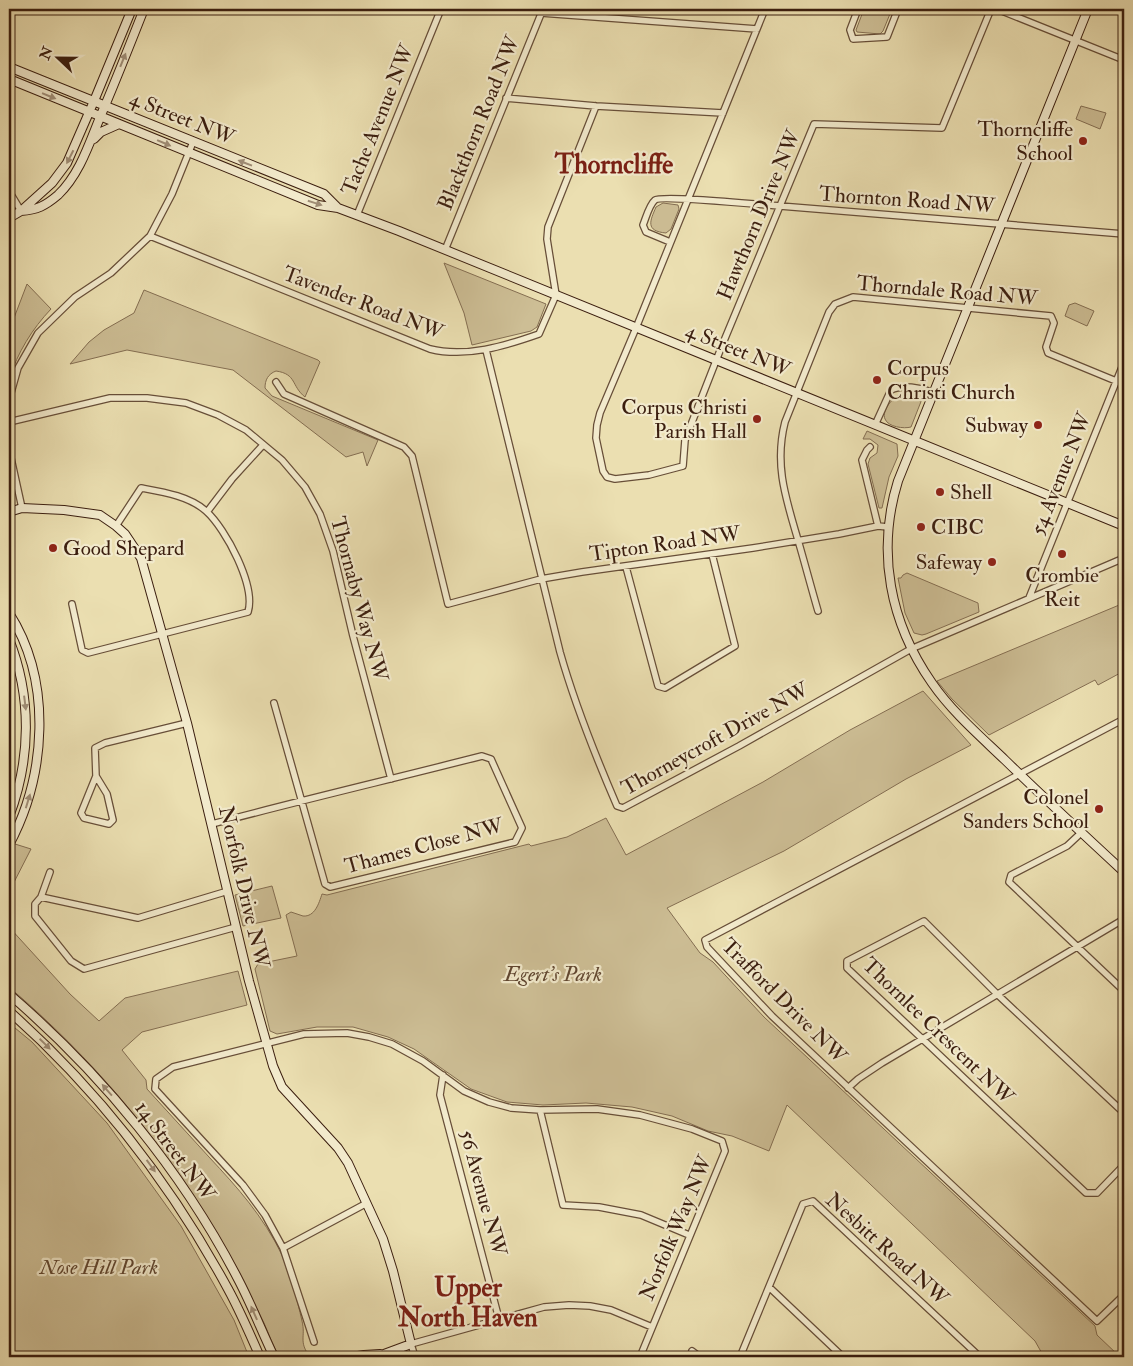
<svg xmlns="http://www.w3.org/2000/svg" width="1133" height="1366" font-family="'IM FELL Double Pica',serif">
  <rect width="100%" height="100%" fill="#ebdfb1"/>
  <filter id="stains"><feTurbulence type="fractalNoise" baseFrequency=".004" numOctaves="4"/><feColorMatrix values="0 0 0 0 .2 0 0 0 0 .09 0 0 0 0 .02 0 0 0 .5 -.17"/></filter>
  <radialGradient id="worn" r=".72"><stop offset=".6" stop-color="#630" stop-opacity="0"/><stop offset="1" stop-color="#630" stop-opacity=".3"/></radialGradient>
  <path fill="#cdbe95" stroke="#846e52" d="M 864,9 L 892,9 L 883,31 L 880,34 L 857,32 L 856,30 Z
    M 1081,106 L 1106,113 L 1100,129 L 1076,119 Z
    M 663,203 L 678,205 L 679,209 L 671,229 L 666,233 C 645,231 650,221 656,207 Z
    M 444,263 L 546,304 L 537,327 L 531,331 L 472,345 L 464,313 Z
    M 27,284 L 51,309 C 32,329 18,352 9,379 L 9,331 Z
    M 144,290 L 318,360 L 320,362 L 305,397 C 291,386 297,374 276,371 C 268,374 265,380 265,388 L 272,396 L 378,440 L 367,466 L 363,452 L 346,457 L 233,370 L 127,350 L 70,364 L 89,342 L 104,330 L 134,313 Z
    M 1075,303 L 1094,311 L 1087,326 L 1065,316 L 1069,305 Z
    M 902,394 L 917,395 L 922,399 L 911,427 C 904,429 888,427 885,419 C 881,410 894,396 902,394 Z
    M 867,431 L 897,444 L 898,456 L 889,477 L 882,508 L 879,508 L 868,464 L 870,458 L 877,453 L 878,445 L 870,439 L 863,439 Z
    M 907,573 L 978,603 L 979,612 L 926,634 L 922,635 L 914,633 L 905,613 L 898,578 L 901,578 L 903,575 Z
    M 1124,603 L 1124,671 L 1098,685 L 1095,680 L 989,735 L 952,699 L 937,681 Z
    M 923,691 L 971,745 L 906,779 L 784,851 L 667,908 L 700,953 L 713,962 L 764,1017 L 1095,1326 L 1097,1335 L 1118,1355 L 1124,1349 L 1124,1357 L 1044,1357 L 1035,1341 L 787,1105 L 769,1151 L 732,1136 L 708,1131 L 672,1116 L 632,1107 L 586,1103 L 543,1105 L 507,1102 L 471,1089 L 414,1049 L 388,1037 L 353,1027 L 317,1027 L 277,1034 L 270,1031 L 255,969 L 258,964 L 297,956 L 286,915 L 291,912 C 295,913 299,915 303,916 C 315,917 319,903 322,894 L 327,895 L 529,844 L 531,846 L 567,837 L 606,818 L 626,855 L 763,782 L 850,730 Z
    M 15,844 L 31,849 L 9,892 L 9,854 Z
    M 272,886 L 281,918 L 243,926 L 235,895 Z
    M 9,927 L 70,994 L 99,1021 L 125,998 L 238,971 L 247,1005 L 142,1032 L 122,1050 L 146,1080 L 147,1089 C 168,1112 188,1134 209,1157 C 238,1188 263,1216 282,1255 C 291,1276 297,1299 302,1321 C 306,1337 298,1341 310,1357 L 280,1357 C 273,1347 269,1334 264,1323 C 249,1293 234,1264 218,1236 C 164,1142 91,1057 9,987 Z
    M 9,1023 L 32,1042 L 107,1123 L 181,1226 L 234,1320 L 249,1357 L 9,1357 Z"/>
  <g fill="none" stroke-linecap="round" stroke-linejoin="round">
    <defs>
      <path id="street" d="M 765,9 L 636,328 L 600,413 L 597,425 L 596,438 L 603,471 L 607,477 L 615,479 L 649,475 L 683,466 L 685,440 L 721,348 L 814,124 L 942,128 L 991,9
        M 858,9 L 850,30 L 853,39 L 887,37 L 898,9
        M 997,9 L 1124,60
        M 541,13 L 757,29
        M 506,98 L 596,106 L 723,113
        M 9,191 L 21,211
        M 357,215 L 441,9
        M 150,236 L 430,349 C 466,358 505,346 539,334 L 556,295 L 547,239 L 548,227 L 596,106
        M 670,242 L 646,232 L 643,225 C 646,218 649,205 655,200 C 661,195 764,205 780,206 L 1124,234
        M 445,250 L 543,9
        M 486,350 L 560,652 C 575,705 595,755 617,806 L 623,808 L 739,746 L 911,649 L 1124,558
        M 276,382 L 284,394 L 404,447 L 412,456 L 448,604 L 541,579 L 582,572 L 753,548 L 839,534 L 878,526 L 888,527
        M 9,400 L 18,368 L 38,333 L 75,297 L 111,273 L 150,236 L 172,194 L 193,142
        M 9,422 L 110,398 L 147,398 L 186,403 L 218,415 L 246,430 L 282,460 L 305,487 L 320,514 L 333,551 L 353,636 L 391,779
        M 875,425 L 891,390 C 902,384 921,388 932,392
        M 870,447 L 867,450 L 862,460 L 878,526
        M 9,449 L 22,508
        M 207,512 L 232,479 L 263,445
        M 626,567 L 658,686 L 665,688 L 735,646 L 712,554
        M 1029,598 L 1124,362
        M 72,604 L 82,650 L 88,653 L 248,612 C 256,586 226,529 206,511 C 189,496 163,492 141,488 L 116,526
        M 818,611 C 811,587 805,564 798,540 C 786,499 774,465 785,422 L 829,312 L 835,304 L 853,297 L 1051,316 L 1054,323 L 1046,347 L 1048,353 L 1116,381
        M 1124,719 L 705,940 L 707,947 L 772,1016 L 1097,1321 L 1124,1295
        M 96,776 L 107,794 L 113,820 L 109,824 L 84,818 L 81,813 L 96,776 L 95,748 L 105,743 L 187,723
        M 212,824 C 302,800 392,779 482,756 L 491,759 L 522,828 L 515,842 L 330,887 L 325,884 L 274,703
        M 1082,832 L 1067,846 L 1011,875 L 1009,882 L 1124,991
        M 50,872 L 41,897 L 35,904 L 35,916 L 71,961 L 84,969 L 236,927
        M 41,897 L 138,918 L 228,891
        M 443,1075 L 440,1095 L 499,1319
        M 848,1088 L 858,1079 L 882,1063 L 1124,919
        M 540,1110 L 563,1205 L 599,1207 L 641,1215 L 689,1235
        M 1124,1113 L 998,995 L 924,921 L 847,961 L 847,968 L 1086,1193 L 1097,1193 L 1124,1165
        M 283,1248 L 367,1203
        M 769,1287 L 843,1357
        M 314,1342 L 283,1248 L 265,1215 L 243,1185 L 155,1089 L 156,1079 L 173,1067 L 304,1034 L 347,1033 L 369,1037 L 392,1044 L 423,1061 L 464,1091 L 489,1102 L 511,1108 L 540,1110 L 597,1109 L 640,1115 L 692,1129 L 722,1141 L 725,1151 L 640,1357
        M 692,1351 L 700,1357
        M 415,1357 L 411,1344 L 544,1307 L 569,1305 L 590,1306 L 611,1310 L 652,1327
        M 740,1357 L 803,1204 L 813,1201 L 980,1357"/>
      <path id="secondary" d="M 1088,9 L 898,481 C 876,552 890,623 932,683 C 952,712 980,736 1005,760 C 1044,798 1084,835 1124,872
        M 9,67 L 324,194 L 338,208
        M 9,79 L 318,205 L 338,208 L 399,231 L 1124,526
        M 94,139 L 101,132 L 119,124
        M 21,211 C 37,210 45,206 58,195 C 82,172 91,137 104,108 C 118,75 131,42 144,9
        M 9,218 L 21,211 L 52,183 L 67,163 L 94,101 L 132,9
        M 9,512 L 22,508 L 64,510 L 100,515 L 116,526 L 125,534 L 141,558 L 187,723 L 249,981 L 273,1066 L 282,1087 L 338,1148 L 348,1163 L 383,1239 L 393,1271 L 411,1344 L 376,1357
        M 9,613 C 53,682 46,776 9,845
        M 9,639 C 32,697 31,759 9,817
        M 9,994 C 102,1074 183,1172 239,1281 C 252,1306 262,1332 274,1357
        M 9,1011 C 98,1090 171,1184 228,1289 C 240,1311 250,1334 260,1357
        M 352,1357 L 364,1355 L 380,1354"/>
    </defs>
    <use href="#street" stroke="#674e38" stroke-width="8"/>
    <use href="#secondary" stroke="#3b1e0f" stroke-width="10"/>
    <use href="#street" stroke="#f2eacc" stroke-width="5.5"/>
    <use href="#secondary" stroke="#f2eacc" stroke-width="8"/>
  </g>
  <defs><path id="oneway-solid" d="M-6-.8H1V-3.2L6.5 0L1 3.2V.8H-6Z" transform="scale(1.25)"/></defs>
  <g fill="#a08e77">
    <use href="#oneway-solid" transform="translate(123 60) rotate(-68)"/>
    <use href="#oneway-solid" transform="translate(49 96) rotate(22)"/>
    <use href="#oneway-solid" transform="translate(164 143) rotate(23)"/>
    <use href="#oneway-solid" transform="translate(70 157) rotate(117)"/>
    <use href="#oneway-solid" transform="translate(245 163) rotate(-159)"/>
    <use href="#oneway-solid" transform="translate(315 203) rotate(17)"/>
    <use href="#oneway-solid" transform="translate(25 703) rotate(83)"/>
    <use href="#oneway-solid" transform="translate(28 801) rotate(-73)"/>
    <use href="#oneway-solid" transform="translate(45 1044) rotate(44)"/>
    <use href="#oneway-solid" transform="translate(107 1090) rotate(-131)"/>
    <use href="#oneway-solid" transform="translate(151 1166) rotate(54)"/>
    <use href="#oneway-solid" transform="translate(254 1313) rotate(-114)"/>
  </g>
  <g fill="#8f2418" stroke="#f2eacc" stroke-width="2">
    <circle cx="1083" cy="141" r="5"/>
    <circle cx="877" cy="380" r="5"/>
    <circle cx="757" cy="419" r="5"/>
    <circle cx="1038" cy="425" r="5"/>
    <circle cx="940" cy="492" r="5"/>
    <circle cx="921" cy="527" r="5"/>
    <circle cx="53" cy="548" r="5"/>
    <circle cx="1062" cy="554" r="5"/>
    <circle cx="992" cy="562" r="5"/>
    <circle cx="1099" cy="809" r="5"/>
  </g>
  <g text-anchor="middle" dominant-baseline="central" stroke-width="4.5" stroke-linejoin="round" paint-order="stroke">
    <g font-size="21" fill="#3b1e0f" stroke="#f2eacc">
      <text transform="translate(182 118) rotate(22)">4 Street NW</text>
      <text transform="translate(378 120) rotate(-68)">Tache Avenue NW</text>
      <text transform="translate(479 123) rotate(-68)">Blackthorn Road NW</text>
      <text transform="translate(907 200) rotate(4)">Thornton Road NW</text>
      <text transform="translate(759 215) rotate(-67)">Hawthorn Drive NW</text>
      <text transform="translate(947 291) rotate(5)">Thorndale Road NW</text>
      <text transform="translate(363 303) rotate(21)">Tavender Road NW</text>
      <text transform="translate(738 350) rotate(22)">4 Street NW</text>
      <text transform="translate(1061 474) rotate(-68)">54 Avenue NW</text>
      <text transform="translate(665 544) rotate(-8)">Tipton Road NW</text>
      <text transform="translate(359 599) rotate(75)">Thornaby Way NW</text>
      <text transform="translate(715 739) rotate(-29)">Thorneycroft Drive NW</text>
      <text transform="translate(424 846) rotate(-15)">Thames Close NW</text>
      <text transform="translate(244 887) rotate(77)">Norfolk Drive NW</text>
      <text transform="translate(784 1001) rotate(45)">Trafford Drive NW</text>
      <text transform="translate(938 1031) rotate(44)">Thornlee Crescent NW</text>
      <text transform="translate(175 1151) rotate(53)">14 Street NW</text>
      <text transform="translate(483 1193) rotate(75)">56 Avenue NW</text>
      <text transform="translate(676 1228) rotate(-67)">Norfolk Way NW</text>
      <text transform="translate(887 1249) rotate(42)">Nesbitt Road NW</text>
    </g>
    <g font-size="21" fill="#3b1e0f" stroke="#f2eacc" text-anchor="end">
      <text x="1073" y="129">Thorncliffe<tspan x="1073" dy="24">School</tspan></text>
      <text x="887" y="368" text-anchor="start">Corpus<tspan x="887" dy="24">Christi Church</tspan></text>
      <text x="747" y="407">Corpus Christi<tspan x="747" dy="24">Parish Hall</tspan></text>
      <text x="1028" y="425">Subway</text>
      <text x="950" y="492" text-anchor="start">Shell</text>
      <text x="931" y="527" text-anchor="start">CIBC</text>
      <text x="63" y="548" text-anchor="start">Good Shepard</text>
      <text x="982" y="562">Safeway</text>
      <text x="1062" y="575" text-anchor="middle">Crombie<tspan x="1062" dy="24">Reit</tspan></text>
      <text x="1089" y="797">Colonel<tspan x="1089" dy="24">Sanders School</tspan></text>
    </g>
    <g font-size="21" font-style="italic" fill="#604630" stroke="#f2eacc">
      <text x="553" y="974">Egert's Park</text>
      <text x="99" y="1267">Nose Hill Park</text>
    </g>
    <g font-size="26" font-weight="bold" fill="#7a1f14" stroke="#f2eacc">
      <text x="614" y="165">Thorncliffe</text>
      <text x="468" y="1288">Upper<tspan x="468" dy="30">North Haven</tspan></text>
    </g>
  </g>
  <rect width="1133" height="1366" fill="none" stroke="#ebdfb1" stroke-width="30"/>
  <rect x="10" y="10" width="1113" height="1346" fill="none" stroke="#3b1e0f" stroke-width="2.5"/>
  <rect x="15" y="15" width="1103" height="1336" fill="none" stroke="#3b1e0f"/>
  <g transform="translate(58 58) rotate(292)" stroke="#f2eacc" stroke-width="4" paint-order="stroke">
  <path d="M0-4L9 19L0 12L-9 19Z" fill="#3b1e0f"/>
  <text y="-8" font-size="14" font-weight="bold" text-anchor="middle" fill="#3b1e0f">N</text>
  </g>
  <rect width="100%" height="100%" filter="url(#stains)"/>
  <rect width="100%" height="100%" fill="url(#worn)"/>
</svg>
